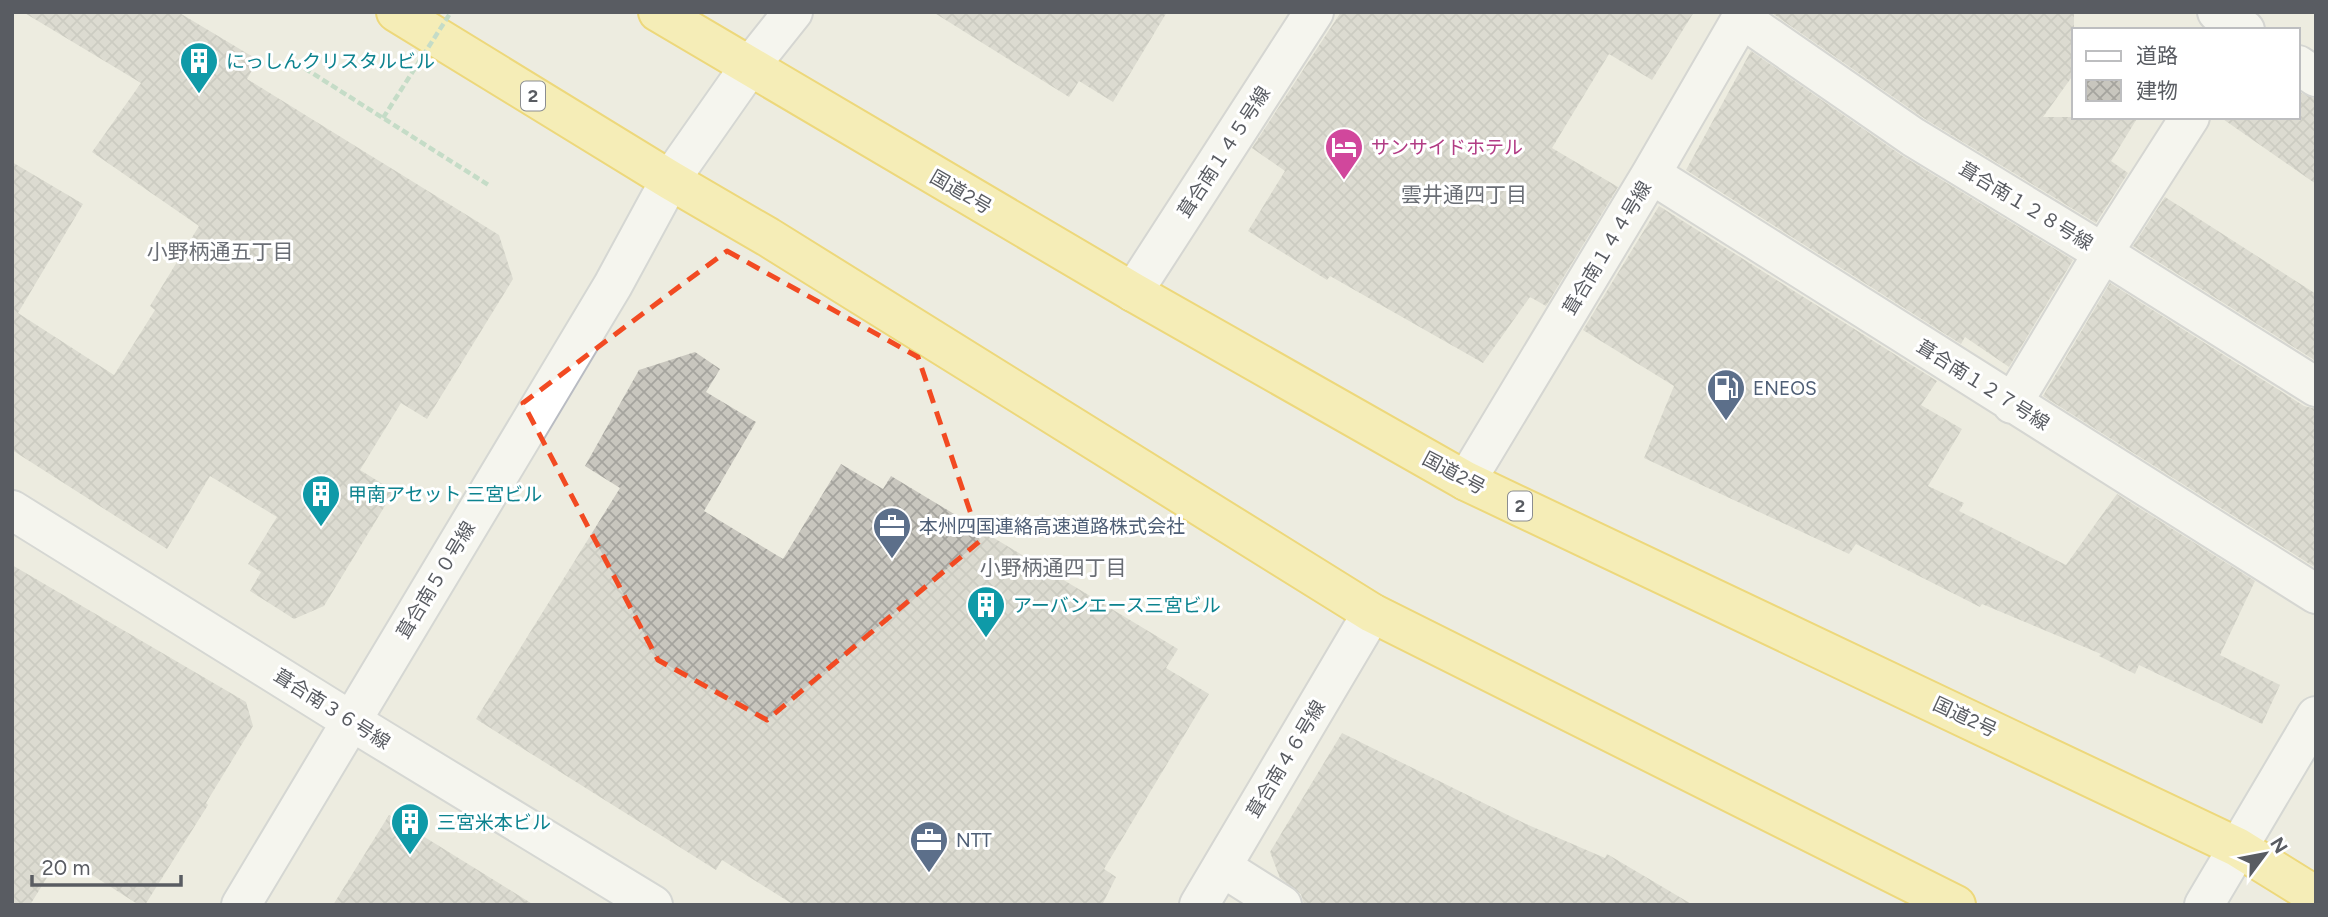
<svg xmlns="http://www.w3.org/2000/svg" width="2328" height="917" font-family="Figtree,'Noto Sans JP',sans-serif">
  <defs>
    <pattern id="building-cross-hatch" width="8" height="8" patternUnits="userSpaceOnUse" patternTransform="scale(1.75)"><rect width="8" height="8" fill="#c8c6be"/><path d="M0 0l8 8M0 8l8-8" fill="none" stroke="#a5a49e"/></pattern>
  </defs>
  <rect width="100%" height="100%" fill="#edece0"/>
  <path fill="url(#building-cross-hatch)" d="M 23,12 L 178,12 L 258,60 L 247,79 L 499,235 L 513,279 L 427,419 L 401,403 L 360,470 L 394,491 L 324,606 L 294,619 L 250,591 L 261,572 L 248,564 L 277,517 L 210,476 L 167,549 L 12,450 L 12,162 L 83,204 L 18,313 L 114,375 L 155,310 L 150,306 L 199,226 L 92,152 L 141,83 Z
    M 933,12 L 1167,12 L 1113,102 L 1079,81 L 1069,97 Z
    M 1341,12 L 1694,12 L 1652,80 L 1609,54 L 1552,148 L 1618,187 L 1546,306 L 1530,297 L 1483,363 L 1330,276 L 1327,280 L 1248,231 L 1285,171 L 1252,148 Z
    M 2074,12 L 2074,74 L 2043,117 L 2138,117 L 2111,161 L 2128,173 L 2096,223 L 1925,119 L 1772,13 Z
    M 1751,51 L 1901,155 L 2073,260 L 2009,367 L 1965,337 L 1961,344 L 1686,170 Z
    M 2299,92 L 2316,99 L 2316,184 L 2220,117 L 2298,117 Z
    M 2165,197 L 2316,294 L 2316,361 L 2133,246 Z
    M 1659,206 L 1937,381 L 1921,405 L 1962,429 L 1928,486 L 1964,503 L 1959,511 L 2066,565 L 2117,494 L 2255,581 L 2220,655 L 2280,685 L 2262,724 L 2139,665 L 2135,674 L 2099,656 L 2101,654 L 1982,604 L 1980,607 L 1856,544 L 1849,554 L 1644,458 L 1674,386 L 1583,330 Z
    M 2110,283 L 2304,406 L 2316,409 L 2316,568 L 2043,396 Z
    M 695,352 L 720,369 L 706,392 L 756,422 L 704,511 L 783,559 L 841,464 L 883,489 L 891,476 L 1178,649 L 1166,668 L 1209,694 L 1104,869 L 1116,877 L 1102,905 L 794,905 L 722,860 L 716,870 L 476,719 L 620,488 L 585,466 L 639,370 Z
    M 12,565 L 246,702 L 253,726 L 206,803 L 208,805 L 145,905 L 139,905 L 61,855 L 30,905 L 12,905 Z
    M 1342,733 L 1526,824 L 1605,858 L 1607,854 L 1693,905 L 1304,905 L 1301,894 L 1280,878 L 1270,852 Z
    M 389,815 L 534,905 L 333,905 Z"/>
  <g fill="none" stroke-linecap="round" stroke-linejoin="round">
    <defs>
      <path id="street" d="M 2217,12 L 2245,30
        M 1741,18 L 1913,137 L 2103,253 L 2316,387
        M 2298,65 L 2316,77
        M 750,66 L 793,12
        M 1651,174 L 2316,594
        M 1133,292 L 1314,12
        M 2012,404 L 2103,253 L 2190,117
        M 1466,481 L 1651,174 L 1745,12
        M 1222,867 L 1282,905
        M 1199,905 L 1372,613"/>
      <path id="secondary" d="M 12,510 L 351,721 L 653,905
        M 241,905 L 613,285 L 670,180 L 750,66
        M 2204,905 L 2316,716"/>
      <path id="highway" d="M 396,12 L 670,180 L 768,237 L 1372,613 L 1956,905
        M 658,12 L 1133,292 L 1466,481 L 2237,847 L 2316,896"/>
    </defs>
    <use href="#street" stroke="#b9bac0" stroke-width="42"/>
    <use href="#secondary" stroke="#b9bcc3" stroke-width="42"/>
    <use href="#highway" stroke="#eebe00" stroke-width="42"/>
    <path stroke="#94c8a9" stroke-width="4.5" stroke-dasharray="7 3.5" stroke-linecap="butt" d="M 287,57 L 490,186"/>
    <use href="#street" stroke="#fff" stroke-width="38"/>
    <use href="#secondary" stroke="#fff" stroke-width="38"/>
    <use href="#highway" stroke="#ffee86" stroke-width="38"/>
    <path stroke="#94c8a9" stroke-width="4.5" stroke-dasharray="7 3.5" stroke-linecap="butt" d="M 383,118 L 451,12"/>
  </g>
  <path d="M0 0H2328V917H0ZM 727,251 L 918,357 L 980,541 L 767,720 L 658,660 L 523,403 Z" fill="#edece0" fill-opacity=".55" fill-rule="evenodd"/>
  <path fill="none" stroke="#f24a22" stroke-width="5" stroke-dasharray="14 9" stroke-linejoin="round" d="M 727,251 L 918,357 L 980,541 L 767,720 L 658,660 L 523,403 Z"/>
  <defs>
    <symbol id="building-pin" viewBox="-11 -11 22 30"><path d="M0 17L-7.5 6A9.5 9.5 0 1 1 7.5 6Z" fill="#0f9aa8" stroke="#fff"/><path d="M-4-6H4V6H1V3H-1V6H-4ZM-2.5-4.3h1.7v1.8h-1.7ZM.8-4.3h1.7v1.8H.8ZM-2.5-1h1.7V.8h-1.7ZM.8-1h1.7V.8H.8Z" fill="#fff"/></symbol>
    <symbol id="hotel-pin" viewBox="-11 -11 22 30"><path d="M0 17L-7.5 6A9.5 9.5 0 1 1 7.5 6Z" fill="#d1479c" stroke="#fff"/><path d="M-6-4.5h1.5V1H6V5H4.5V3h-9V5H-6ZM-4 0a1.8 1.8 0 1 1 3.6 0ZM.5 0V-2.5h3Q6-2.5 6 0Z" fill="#fff"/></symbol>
    <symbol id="fuel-pin" viewBox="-11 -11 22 30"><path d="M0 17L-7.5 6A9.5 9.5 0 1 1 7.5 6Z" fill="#5c6f8a" stroke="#fff"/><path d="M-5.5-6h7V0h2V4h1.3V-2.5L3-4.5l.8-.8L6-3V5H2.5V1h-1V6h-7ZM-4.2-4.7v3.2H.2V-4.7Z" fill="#fff"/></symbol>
    <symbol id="office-pin" viewBox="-11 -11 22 30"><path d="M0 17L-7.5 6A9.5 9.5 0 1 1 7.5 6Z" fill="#5c6f8a" stroke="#fff"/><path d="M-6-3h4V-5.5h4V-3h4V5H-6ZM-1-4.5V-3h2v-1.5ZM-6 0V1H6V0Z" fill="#fff"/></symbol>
  </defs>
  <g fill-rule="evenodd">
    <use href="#building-pin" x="177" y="39" width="44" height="60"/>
    <use href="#hotel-pin" x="1322" y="125" width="44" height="60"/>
    <use href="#fuel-pin" x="1704" y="366" width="44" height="60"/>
    <use href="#building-pin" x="299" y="472" width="44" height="60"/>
    <use href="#office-pin" x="870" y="504" width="44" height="60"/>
    <use href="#building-pin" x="964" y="583" width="44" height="60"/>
    <use href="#building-pin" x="388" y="800" width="44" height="60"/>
    <use href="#office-pin" x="907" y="818" width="44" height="60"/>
  </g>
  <g text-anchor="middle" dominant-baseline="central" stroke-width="6" stroke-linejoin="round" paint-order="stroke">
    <g fill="#fff" stroke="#8b8d91" stroke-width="2">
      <rect x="521" y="81.5" width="24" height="29" rx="5"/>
      <rect x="1508" y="491.5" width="24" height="29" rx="5"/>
    </g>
    <g font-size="18" font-weight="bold" fill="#595c62">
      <text x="533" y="96">2</text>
      <text x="1520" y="506">2</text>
    </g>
    <g font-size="19" fill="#0d838f" stroke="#fff" text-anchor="start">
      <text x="226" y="61">にっしんクリスタルビル</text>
      <text x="348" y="494">甲南アセット 三宮ビル</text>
      <text x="1013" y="605">アーバンエース三宮ビル</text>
      <text x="437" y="822">三宮米本ビル</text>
    </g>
    <g font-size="19" fill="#b23c85" stroke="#fff" text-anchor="start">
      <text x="1371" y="147">サンサイドホテル</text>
    </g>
    <g font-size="19" fill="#595c62" stroke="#fff">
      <text transform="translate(1224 152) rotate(-57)">葺合南１４５号線</text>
      <text transform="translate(961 192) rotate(30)">国道2号</text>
      <text transform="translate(2026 206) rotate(31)">葺合南１２８号線</text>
      <text transform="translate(1607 248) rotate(-59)">葺合南１４４号線</text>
      <text transform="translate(1983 385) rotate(32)">葺合南１２７号線</text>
      <text transform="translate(1454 473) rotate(28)">国道2号</text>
      <text transform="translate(436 580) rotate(-59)">葺合南５０号線</text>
      <text transform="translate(332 709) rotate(32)">葺合南３６号線</text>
      <text transform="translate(1965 717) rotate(25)">国道2号</text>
      <text transform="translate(1286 759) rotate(-59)">葺合南４６号線</text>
    </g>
    <g font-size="19" fill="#4e5e75" stroke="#fff" text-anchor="start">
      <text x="1753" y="388">ENEOS</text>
      <text x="919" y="526">本州四国連絡高速道路株式会社</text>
      <text x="956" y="840">NTT</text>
    </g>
    <g font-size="21" fill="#6a6e75" stroke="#fff">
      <text x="1464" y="194">雲井通四丁目</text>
      <text x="220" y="251">小野柄通五丁目</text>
      <text x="1053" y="567">小野柄通四丁目</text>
    </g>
  </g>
  <rect width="2328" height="917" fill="none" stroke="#595c62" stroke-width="28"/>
  <rect x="2072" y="28" width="228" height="91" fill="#ffffff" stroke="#bdbec0" stroke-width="2"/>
  <rect x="2086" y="51" width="35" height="10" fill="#ffffff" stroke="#bdbec0" stroke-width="2"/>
  <text x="2136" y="63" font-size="21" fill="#595c62">道路</text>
  <rect x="2086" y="80" width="35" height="21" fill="url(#building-cross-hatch)" stroke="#bdbec0" stroke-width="2"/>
  <text x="2136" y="98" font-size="21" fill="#595c62">建物</text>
  <g transform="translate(2265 854) rotate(58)" stroke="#ffffff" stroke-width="5" paint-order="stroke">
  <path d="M0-5L12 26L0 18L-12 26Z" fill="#595c62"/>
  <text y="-10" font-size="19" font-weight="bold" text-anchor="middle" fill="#595c62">N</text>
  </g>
  <path d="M32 875v10h149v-10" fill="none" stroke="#595c62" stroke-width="3.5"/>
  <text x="42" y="875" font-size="21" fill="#595c62" stroke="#ffffff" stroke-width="5" paint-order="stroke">20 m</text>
</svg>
